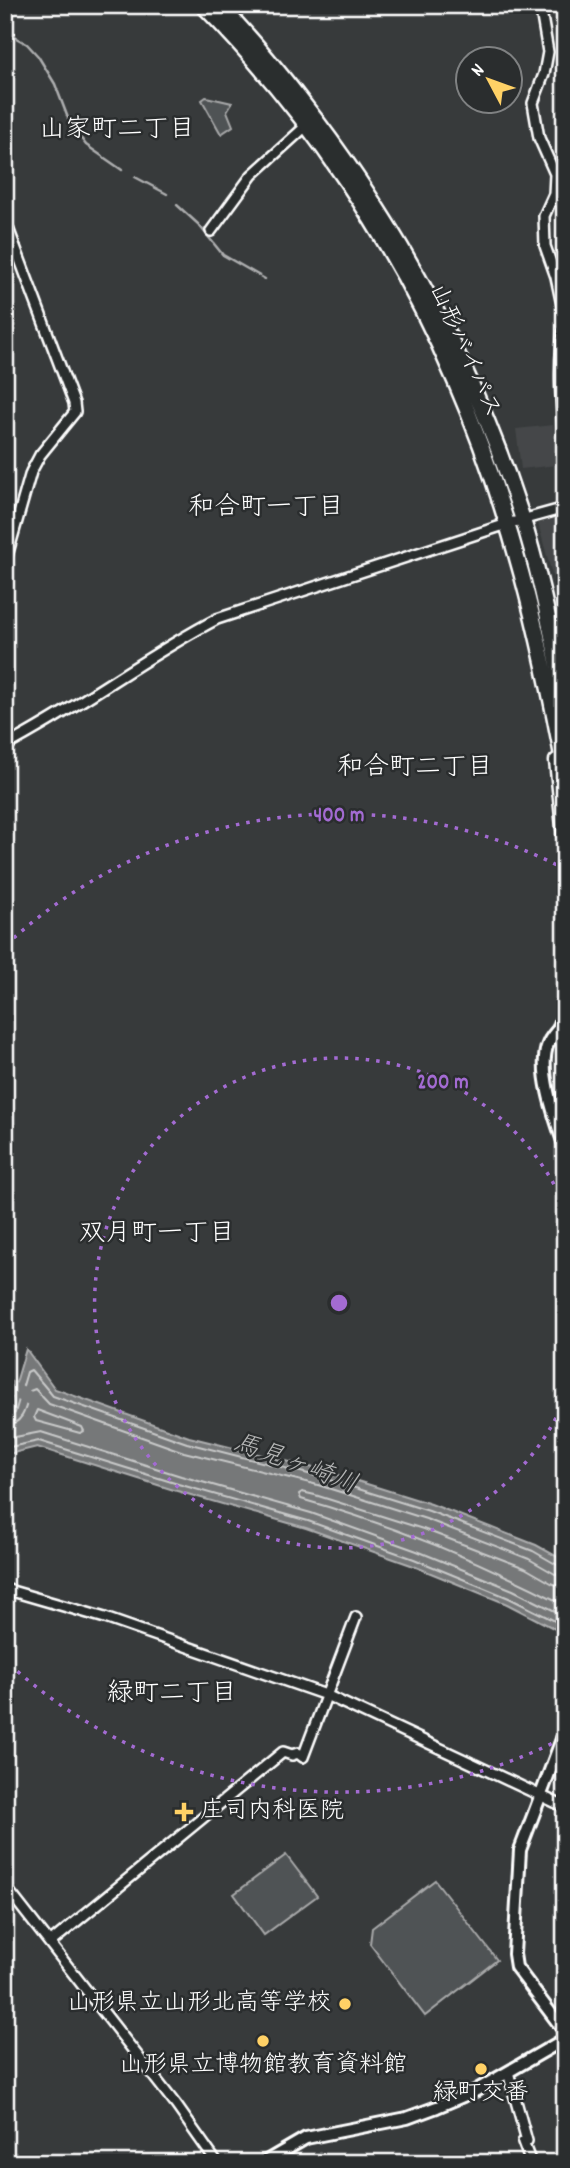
<svg xmlns="http://www.w3.org/2000/svg" width="570" height="2168" font-family="Dekko,'Klee One',sans-serif">
  <rect width="100%" height="100%" fill="#373a3b"/>
  <filter id="ink" filterUnits="userSpaceOnUse"><feTurbulence type="fractalNoise" baseFrequency=".0143" numOctaves="2"/><feDisplacementMap in="SourceGraphic" scale="14" xChannelSelector="R" yChannelSelector="G"/><feConvolveMatrix kernelMatrix="1 2 1 2 8 2 1 2 1" color-interpolation-filters="sRGB"/></filter>
  <g filter="url(#ink)">
    <path fill="#444748" d="M 553,425 L 557,465 L 521,469 L 516,429 Z
      M 565,515 L 565,622 L 538,523 Z"/>
    <path fill="#505354" stroke="#a8a9aa" stroke-width="2" d="M 206,97 L 232,103 L 227,111 L 233,126 L 221,134 L 202,100 Z
      M 286,1855 L 317,1896 L 264,1935 L 234,1894 Z
      M 435,1880 L 497,1960 L 425,2016 L 370,1944 L 372,1928 Z"/>
    <path fill="#767879" stroke="#adaeaf" stroke-width="2" d="M 26,1349 L 55,1389 L 189,1437 L 322,1470 L 431,1504 L 536,1545 L 565,1561 L 565,1634 L 507,1604 L 411,1565 L 306,1528 L 177,1491 L 37,1447 L 5,1455 L 5,1420 Z"/>
    <g fill="none" stroke-linecap="round" stroke-linejoin="round">
      <path stroke="#c8c9c9" stroke-width="2" d="M 37,1410 L 82,1427 L 84,1431 L 80,1433 L 36,1421 L 34,1417 Z
        M 5,1417 L 15,1413 L 27,1372 L 31,1370 L 53,1396 L 187,1443 L 320,1477 L 429,1511 L 533,1551 L 559,1566 L 565,1567
        M 5,1426 C 24,1424 26,1407 30,1391 L 35,1389 L 49,1404 L 184,1452 L 318,1485 L 426,1519 L 529,1559 L 555,1574 L 565,1575
        M 5,1439 L 41,1432 L 181,1476 L 311,1513 L 417,1551 L 513,1590 L 565,1616
        M 5,1448 L 39,1441 L 178,1484 L 308,1521 L 414,1559 L 509,1598 L 565,1626
        M 565,1586 L 553,1584 L 525,1568 L 423,1529 L 315,1495 L 302,1492 L 299,1494 L 301,1499 C 390,1524 482,1562 565,1605"/>
      <path stroke="#adaeaf" stroke-width="2.5" d="M 5,11 L 16,38 L 27,44 L 38,56 L 55,84 L 71,126
        M 80,137 L 86,145 L 122,170
        M 135,177 L 167,194
        M 177,205 L 198,224 L 223,255 L 265,279"/>
      <path stroke="#767879" stroke-width="14" d="M 5,1385 L 30,1399"/>
      <defs>
        <path id="minor" d="M 540,5 L 548,52 L 544,74 L 533,103 L 539,138 L 555,174 L 554,194 L 544,216 L 545,246 L 556,277 L 565,319
          M 5,220 L 74,403 L 75,412 L 40,455 L 31,472 L 5,563
          M 211,231 L 252,175 L 306,126
          M 565,319 C 557,363 561,405 565,449
          M 5,746 C 78,708 144,657 217,619 L 507,524 L 565,508
          M 5,1589 L 105,1618 L 326,1695 L 565,1807
          M 5,1886 L 176,2105 L 217,2163
          M 50,1943 L 283,1752 L 292,1755 L 298,1753 L 303,1757 L 356,1617
          M 508,2072 L 527,2141
          M 523,2142 L 531,2163"/>
        <path id="tertiary" d="M 565,1022 C 559,1028 551,1036 548,1044 C 537,1070 556,1121 565,1147
          M 565,1731 L 520,1850 L 514,1954 L 516,1967 L 565,2032
          M 263,2163 L 306,2138 L 407,2118 L 437,2107 L 475,2091 L 565,2039"/>
        <path id="trunk" d="M 203,5 C 309,113 396,242 455,381 C 509,505 541,639 565,772
          M 219,5 C 248,34 274,66 299,98 C 397,223 473,365 522,517 C 541,576 552,638 565,698
          M 557,761 L 565,836
          M 561,1026 L 565,1013"/>
      </defs>
      <use href="#minor" stroke="#fff" stroke-width="14"/>
      <use href="#tertiary" stroke="#fff" stroke-width="16"/>
      <use href="#trunk" stroke="#fff" stroke-width="19"/>
      <use href="#minor" stroke="#2a2d2e" stroke-width="9"/>
      <use href="#tertiary" stroke="#2a2d2e" stroke-width="10"/>
      <use href="#trunk" stroke="#2a2d2e" stroke-width="14"/>
    </g>
  </g>
  <g fill="none" stroke="#a36bd2" stroke-width="3.5" stroke-dasharray="3.5 7">
    <path d="M565 1399A245 245 0 1 1 565 1207"/>
    <path d="M561 1739A489 489 0 0 1 6 1661M6 945A489 489 0 0 1 561 867"/>
  </g>
  <g fill="#ffd166" stroke="#2a2d2e" stroke-width="2.5">
    <path d="M180.5 1801.5h7v7h7v7h-7v7h-7v-7h-7v-7h7z"/>
    <circle cx="345" cy="2004" r="7"/>
    <circle cx="263" cy="2041" r="7"/>
    <circle cx="481" cy="2069" r="7"/>
  </g>
  <g text-anchor="middle" dominant-baseline="central" stroke-width="5" stroke-linejoin="round" paint-order="stroke">
    <g font-size="24" fill="#fff" stroke="#2a2d2e">
      <text transform="translate(464 351) rotate(66)">山形バイパス</text>
    </g>
    <g font-size="24" fill="#fff" stroke="#2a2d2e">
      <text x="200" y="1812" text-anchor="start">庄司内科医院</text>
      <text x="331" y="2004" text-anchor="end">山形県立山形北高等学校</text>
      <text x="263" y="2066">山形県立博物館教育資料館</text>
      <text x="481" y="2094">緑町交番</text>
    </g>
    <g font-size="26" fill="#fff" stroke="#2a2d2e">
      <text x="117" y="130">山家町二丁目</text>
      <text x="266" y="508">和合町一丁目</text>
      <text x="415" y="768">和合町二丁目</text>
      <text x="157" y="1234">双月町一丁目</text>
      <text x="172" y="1694">緑町二丁目</text>
    </g>
    <g font-size="26" font-style="italic" fill="#b4b5b5" stroke="#2a2d2e">
      <text transform="translate(295 1465) rotate(20)">馬見ヶ崎川</text>
    </g>
  </g>
  <circle cx="339" cy="1303" r="10" fill="#a36bd2" stroke="#2a2d2e" stroke-width="3.5"/>
  <g font-size="21" text-anchor="middle" font-weight="bold" fill="#a36bd2" stroke="#2a2d2e" stroke-width="5" stroke-linejoin="round" paint-order="stroke">
    <text x="339" y="821">400 m</text>
    <text x="443" y="1088">200 m</text>
  </g>
  <rect width="570" height="2168" fill="none" stroke="#2a2d2e" stroke-width="28"/>
  <rect x="14" y="14" width="542" height="2140" fill="none" stroke="#fff" stroke-width="2.5" filter="url(#ink)"/>
  <g transform="translate(489 80) rotate(311)"><circle r="33" fill="#2a2d2e" stroke="#7f8182" stroke-width="2"/>
  <path d="M0-5L12 26L0 18L-12 26Z" fill="#ffd166"/>
  <text y="-10" font-size="19" font-weight="bold" text-anchor="middle" fill="#ffffff">N</text>
  </g>
</svg>
